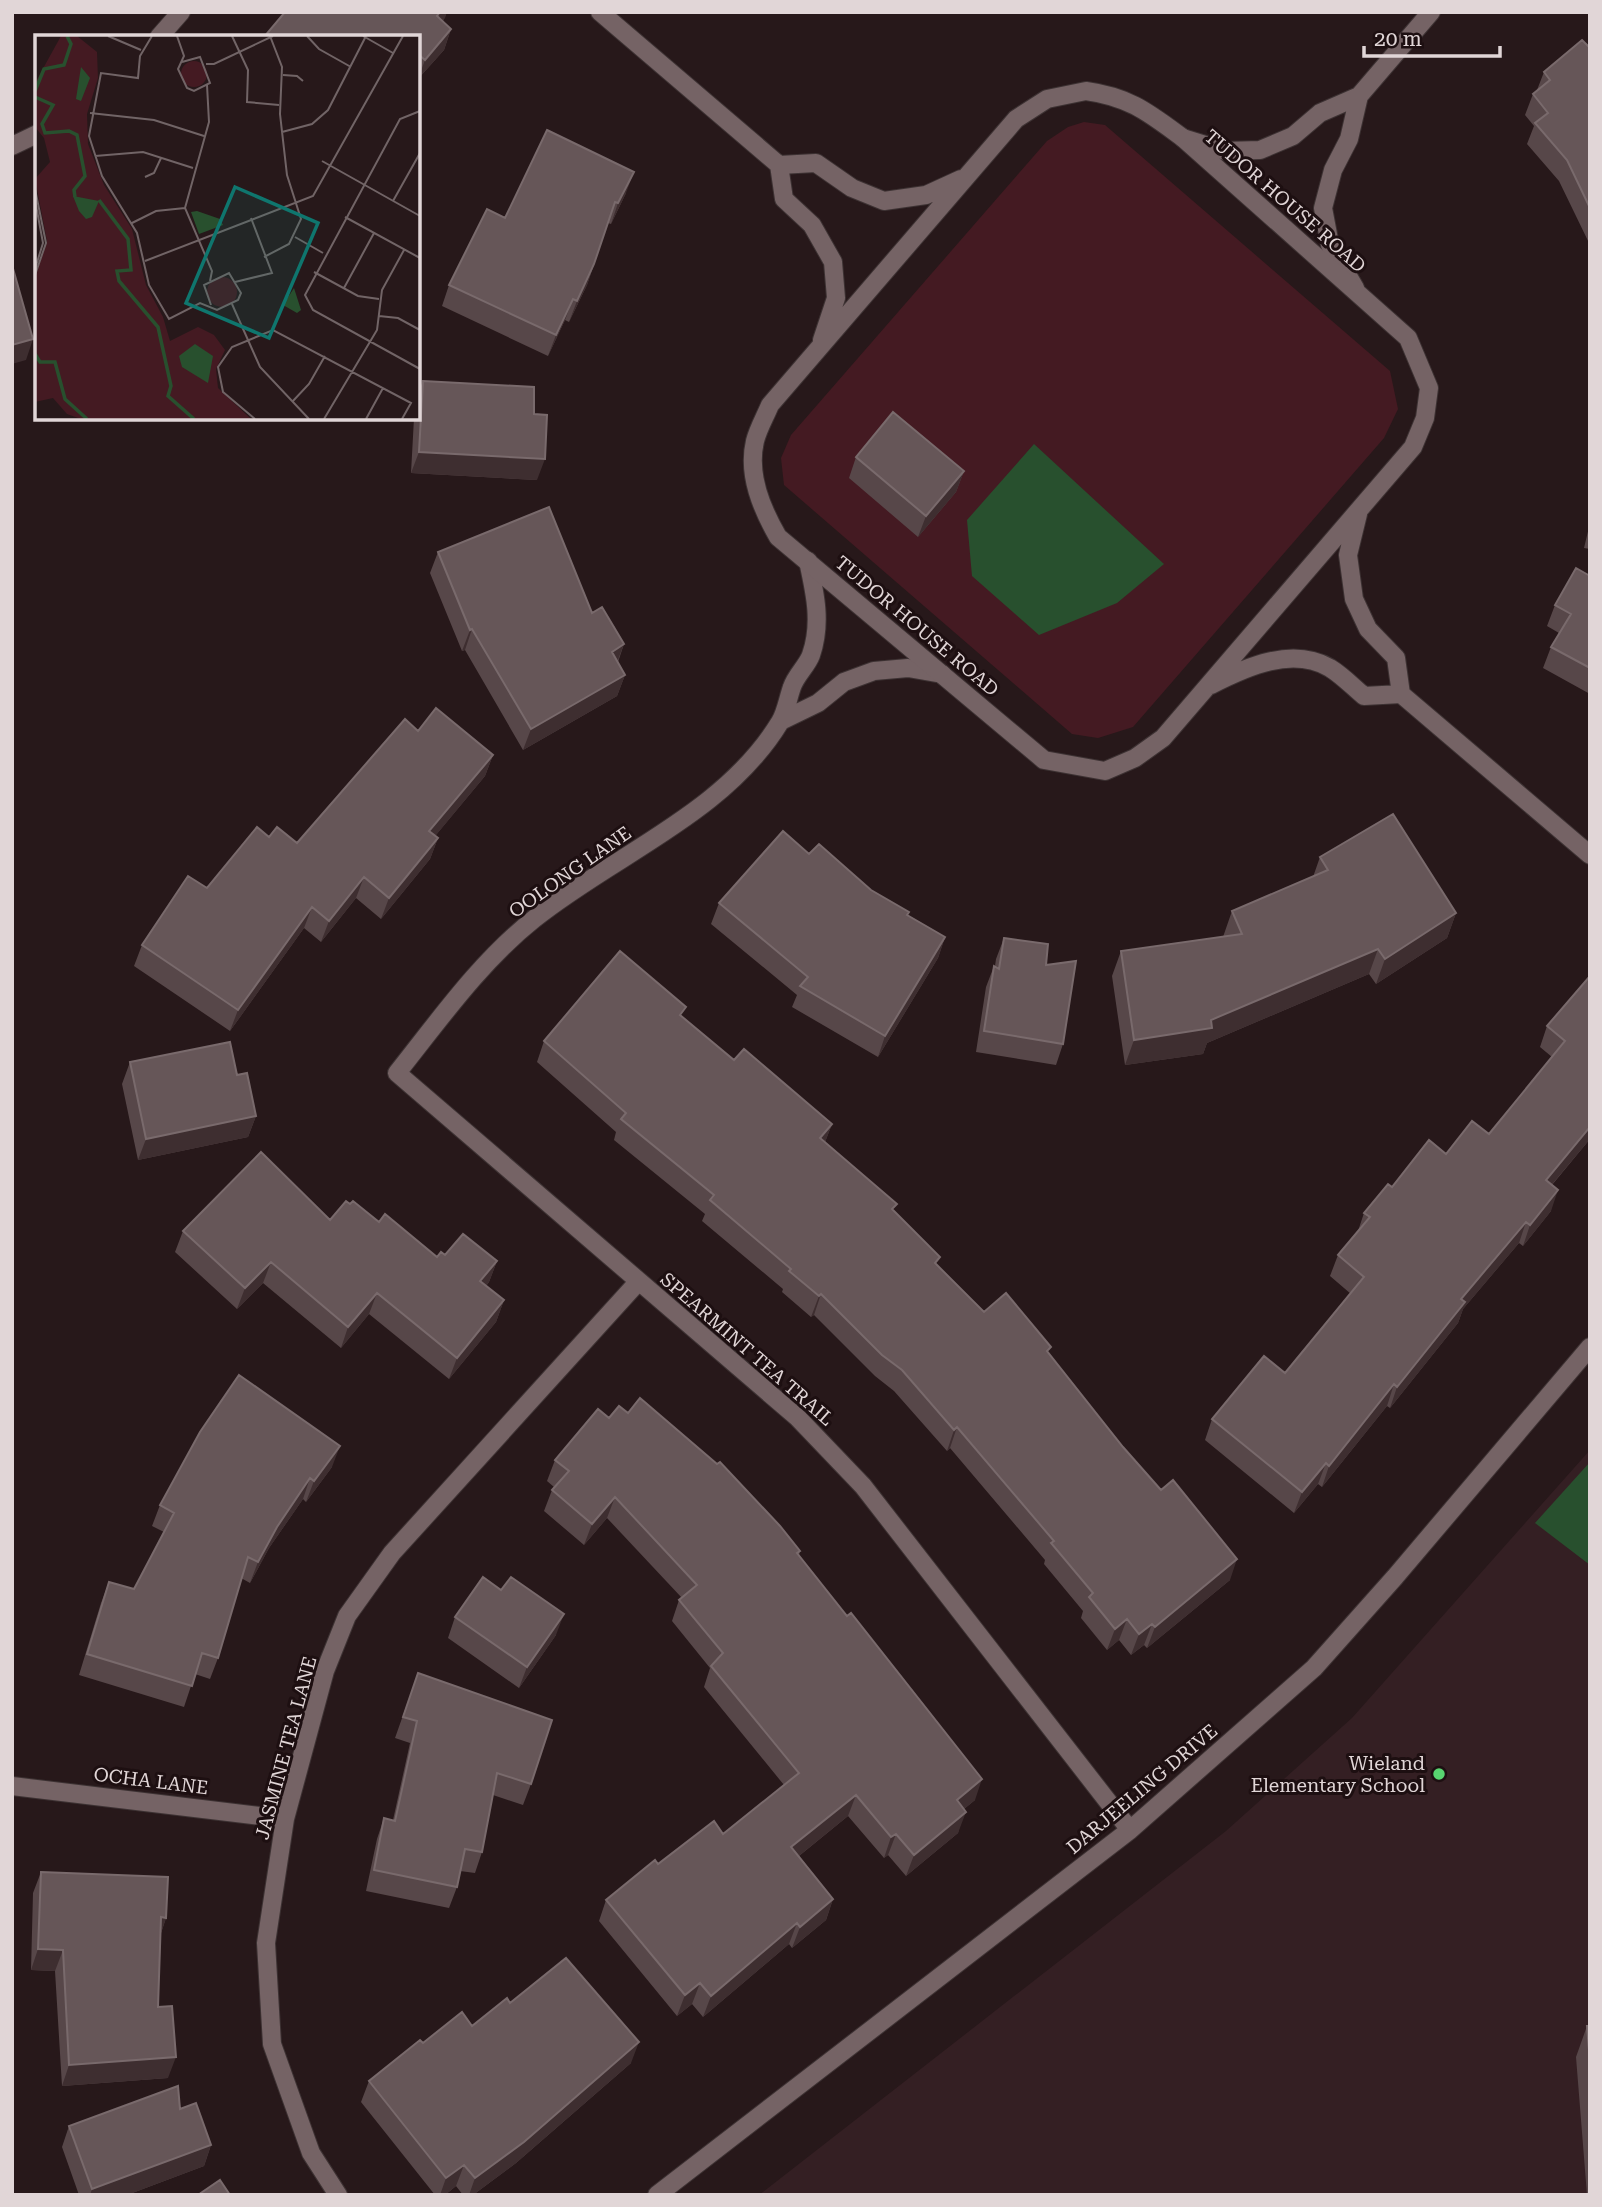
<svg xmlns="http://www.w3.org/2000/svg" width="1602" height="2207" font-family="'Roboto Serif',serif">
  <rect width="100%" height="100%" fill="#27181a"/>
  <path fill="#341f23" d="M 1590,1450 L 1590,2195 L 759,2195 L 1226,1831 L 1352,1718 Z"/>
  <path fill="#441a22" d="M 1084,122 L 1105,125 L 1390,371 L 1398,409 L 1384,438 L 1133,727 L 1098,738 L 1072,734 L 784,485 L 781,458 L 791,435 L 1047,141 L 1068,127 Z"/>
  <path fill="#28502e" d="M 1034,444 L 1164,564 L 1117,603 L 1039,635 L 972,576 L 967,520 Z
    M 1590,1462 L 1590,1565 L 1535,1523 Z"/>
  <g fill="none" stroke-linecap="round" stroke-linejoin="round">
    <defs>
      <path id="minor" d="M 159,37 L 181,12
        M 1183,138 L 1225,151 L 1260,150 L 1293,136 L 1320,113 L 1359,96 L 1431,12
        M 12,146 L 37,134
        M 1355,288 L 1330,245 L 1323,208 L 1333,170 L 1349,139 L 1359,96
        M 808,561 C 815,593 822,623 811,655 C 807,666 796,675 792,687 C 788,698 786,712 780,722 C 724,814 615,854 534,919 C 480,962 440,1019 397,1073 L 798,1418 L 863,1486 L 1130,1830
        M 781,721 L 818,703 L 844,682 L 874,671 L 908,668 L 942,674
        M 12,1786 L 285,1819
        M 338,2195 L 311,2153 L 272,2044 L 266,1943 L 285,1819 L 325,1671 L 347,1616 L 392,1553 L 638,1282
        M 657,2195 L 1130,1830 L 1314,1668 L 1395,1577 L 1590,1347"/>
      <path id="tertiary" d="M 600,12 L 779,165 L 784,199 L 812,225 L 833,262 L 836,298 L 822,340
        M 1086,91 C 1130,97 1149,113 1183,138 L 1408,338 L 1429,388 L 1425,418 L 1413,447 L 1163,738 L 1135,758 L 1105,771 L 1044,760 L 778,537 C 762,509 747,475 755,441 C 758,429 765,417 770,405 L 1016,119 L 1047,99 Z
        M 779,165 L 816,163 L 852,188 L 884,201 L 926,195 L 961,179
        M 1358,514 L 1348,555 L 1354,599 L 1368,629 L 1396,658 L 1401,694 L 1590,855
        M 1211,685 C 1246,667 1292,646 1330,668 C 1343,676 1353,687 1364,696 L 1401,694"/>
    </defs>
    <use href="#minor" stroke="#3d3233" stroke-width="20"/>
    <use href="#tertiary" stroke="#3d3233" stroke-width="20"/>
    <use href="#minor" stroke="#756365" stroke-width="18"/>
    <use href="#tertiary" stroke="#756365" stroke-width="18"/>
  </g>
  <path fill="#574749" d="M 285,12 L 447,12 L 443,21 L 451,29 L 444,50 L 418,79 L 418,37 Z
    M 1590,48 L 1590,245 L 1559,181 L 1527,144 L 1534,126 L 1525,115 L 1533,94 L 1537,90 L 1544,72 Z
    M 626,193 L 611,224 L 608,223 L 587,285 L 569,322 L 565,320 L 548,356 L 442,306 L 449,285 L 505,218 Z
    M 423,381 L 534,414 L 537,480 L 411,473 L 414,418 L 418,418 L 418,393 Z
    M 856,457 L 964,471 L 956,492 L 918,537 L 849,478 Z
    M 1590,523 L 1590,549 L 1584,548 Z
    M 438,552 L 592,613 L 624,644 L 618,662 L 625,675 L 617,696 L 523,750 L 465,650 L 462,651 L 430,573 Z
    M 1590,576 L 1590,694 L 1543,668 L 1551,647 L 1559,633 L 1547,626 L 1555,605 Z
    M 418,731 L 493,755 L 485,776 L 435,836 L 438,838 L 430,859 L 381,919 L 356,898 L 321,942 L 304,928 L 230,1031 L 134,966 L 142,945 L 207,888 L 269,837 L 297,843 Z
    M 809,854 L 909,912 L 908,915 L 945,937 L 938,958 L 878,1057 L 792,1007 L 797,995 L 711,924 L 719,903 Z
    M 1320,857 L 1456,913 L 1447,938 L 1376,984 L 1369,974 L 1207,1043 L 1203,1054 L 1125,1065 L 1112,976 L 1121,951 L 1223,937 L 1232,911 L 1313,877 Z
    M 1004,938 L 1046,965 L 1063,1044 L 1056,1065 L 976,1052 L 986,987 L 994,966 L 995,966 L 996,959 Z
    M 1590,976 L 1590,1139 L 1552,1185 L 1551,1211 L 1523,1246 L 1519,1243 L 1463,1309 L 1458,1323 L 1390,1408 L 1387,1406 L 1322,1487 L 1318,1484 L 1294,1513 L 1205,1440 L 1212,1419 L 1285,1373 L 1351,1294 L 1330,1276 L 1338,1255 L 1358,1231 L 1364,1213 L 1392,1187 L 1446,1154 L 1489,1134 L 1552,1057 L 1540,1047 L 1547,1026 Z
    M 682,1017 L 734,1060 L 832,1124 L 825,1142 L 894,1211 L 937,1265 L 984,1312 L 1049,1354 L 1230,1580 L 1147,1648 L 1144,1645 L 1131,1655 L 1119,1640 L 1107,1650 L 1081,1618 L 1083,1611 L 1044,1564 L 1045,1560 L 950,1448 L 947,1451 L 894,1391 L 875,1376 L 814,1315 L 811,1317 L 782,1292 L 783,1289 L 702,1221 L 705,1214 L 614,1140 L 616,1132 L 537,1062 L 544,1041 Z
    M 130,1062 L 237,1075 L 256,1116 L 248,1137 L 138,1160 L 122,1084 Z
    M 330,1220 L 437,1257 L 445,1255 L 497,1261 L 489,1282 L 486,1286 L 504,1300 L 496,1322 L 449,1379 L 369,1314 L 341,1348 L 263,1283 L 237,1309 L 175,1252 L 183,1231 Z
    M 609,1418 L 800,1551 L 799,1555 L 975,1800 L 964,1809 L 958,1833 L 906,1876 L 888,1855 L 884,1858 L 848,1816 L 799,1856 L 833,1899 L 826,1920 L 792,1948 L 789,1944 L 703,2017 L 692,2004 L 677,2016 L 599,1921 L 606,1900 L 658,1864 L 723,1834 L 784,1785 L 704,1687 L 710,1668 L 672,1621 L 679,1600 L 682,1598 L 607,1518 L 584,1545 L 544,1511 L 552,1490 L 554,1487 L 547,1481 L 555,1460 Z
    M 332,1467 L 306,1502 L 303,1499 L 269,1548 L 250,1583 L 241,1578 L 218,1658 L 210,1679 L 195,1674 L 184,1707 L 79,1675 L 101,1603 L 109,1582 L 134,1589 L 164,1532 L 152,1526 L 160,1505 Z
    M 501,1590 L 556,1635 L 519,1688 L 448,1638 L 455,1617 Z
    M 418,1673 L 531,1784 L 523,1805 L 493,1795 L 482,1852 L 475,1873 L 460,1871 L 457,1887 L 449,1908 L 366,1891 L 377,1839 L 384,1818 L 393,1820 L 410,1743 L 395,1738 Z
    M 41,1872 L 166,1918 L 161,1933 L 158,2007 L 168,2078 L 62,2086 L 55,1971 L 31,1970 L 33,1893 Z
    M 510,2003 L 631,2063 L 516,2163 L 473,2195 L 463,2195 L 456,2186 L 445,2195 L 435,2195 L 361,2102 L 369,2081 L 423,2043 L 472,2026 Z
    M 1587,2026 L 1590,2026 L 1590,2195 L 1587,2195 L 1576,2057 Z
    M 180,2109 L 211,2145 L 204,2166 L 127,2195 L 79,2195 L 62,2147 L 69,2126 Z"/>
  <path fill="#3e2e30" d="M 440,12 L 447,12 L 445,18 L 429,37 L 437,16 Z
    M 451,29 L 444,50 L 418,79 L 425,60 Z
    M 634,172 L 626,193 L 611,224 L 618,203 Z
    M 594,264 L 587,285 L 569,322 L 577,301 Z
    M 573,299 L 565,320 L 548,356 L 556,335 Z
    M 33,339 L 26,360 L 12,364 L 12,345 Z
    M 419,452 L 545,459 L 537,480 L 411,473 Z
    M 964,471 L 956,492 L 918,537 L 926,516 Z
    M 472,629 L 465,650 L 462,651 L 470,630 Z
    M 624,644 L 616,665 L 612,652 Z
    M 625,675 L 617,696 L 523,750 L 531,729 Z
    M 493,755 L 485,776 L 422,852 L 429,831 Z
    M 438,838 L 430,859 L 381,919 L 389,898 Z
    M 364,877 L 356,898 L 321,942 L 329,921 Z
    M 312,907 L 304,928 L 230,1031 L 238,1010 Z
    M 1456,913 L 1447,938 L 1376,984 L 1385,959 Z
    M 945,937 L 938,958 L 878,1057 L 885,1036 Z
    M 1378,949 L 1369,974 L 1207,1043 L 1203,1054 L 1125,1065 L 1134,1040 L 1211,1020 Z
    M 256,1116 L 248,1137 L 138,1160 L 146,1139 Z
    M 832,1124 L 824,1145 L 820,1138 Z
    M 1590,1127 L 1590,1139 L 1538,1201 L 1546,1180 Z
    M 1558,1190 L 1551,1211 L 1523,1246 L 1530,1225 Z
    M 1526,1222 L 1519,1243 L 1463,1309 L 1458,1323 L 1390,1408 L 1397,1387 L 1461,1299 Z
    M 497,1261 L 489,1282 L 473,1302 L 480,1281 Z
    M 271,1262 L 263,1283 L 237,1309 L 245,1288 Z
    M 377,1293 L 369,1314 L 341,1348 L 348,1327 Z
    M 821,1294 L 814,1315 L 811,1317 L 819,1296 Z
    M 504,1300 L 496,1322 L 449,1379 L 457,1358 Z
    M 1394,1384 L 1387,1406 L 1322,1487 L 1329,1466 Z
    M 957,1427 L 950,1448 L 947,1451 L 954,1430 Z
    M 340,1446 L 332,1467 L 306,1502 L 314,1481 Z
    M 1326,1463 L 1318,1484 L 1294,1513 L 1302,1492 Z
    M 310,1478 L 303,1499 L 269,1548 L 250,1583 L 258,1562 L 277,1527 Z
    M 615,1497 L 607,1518 L 584,1545 L 592,1524 Z
    M 1237,1559 L 1230,1580 L 1147,1648 L 1155,1627 Z
    M 564,1614 L 556,1635 L 519,1688 L 527,1667 Z
    M 1127,1619 L 1119,1640 L 1107,1650 L 1115,1629 Z
    M 1152,1624 L 1144,1645 L 1131,1655 L 1139,1634 Z
    M 982,1779 L 975,1800 L 949,1821 L 957,1800 Z
    M 856,1795 L 848,1816 L 784,1868 L 791,1847 Z
    M 966,1812 L 958,1833 L 906,1876 L 914,1855 Z
    M 896,1834 L 888,1855 L 884,1858 L 891,1837 Z
    M 833,1899 L 826,1920 L 792,1948 L 800,1927 Z
    M 161,1917 L 166,1918 L 159,1939 Z
    M 797,1923 L 789,1944 L 703,2017 L 711,1996 Z
    M 38,1949 L 63,1950 L 55,1971 L 31,1970 Z
    M 700,1983 L 692,2004 L 677,2016 L 685,1995 Z
    M 639,2042 L 631,2063 L 516,2163 L 473,2195 L 469,2195 L 475,2178 Z
    M 176,2057 L 168,2078 L 62,2086 L 69,2065 Z
    M 211,2145 L 204,2166 L 127,2195 L 90,2195 L 92,2189 Z
    M 464,2165 L 456,2186 L 445,2195 L 440,2195 L 446,2178 Z"/>
  <path fill="#665658" stroke="#796a6c" stroke-width="2" d="M 285,12 L 440,12 L 437,16 L 451,29 L 425,60 L 418,54 L 418,37 L 264,37 Z
    M 1582,40 L 1590,48 L 1590,208 L 1567,160 L 1535,123 L 1548,113 L 1533,94 L 1550,80 L 1544,72 Z
    M 547,130 L 634,172 L 618,203 L 615,202 L 594,264 L 577,301 L 573,299 L 556,335 L 449,285 L 487,209 L 505,218 Z
    M 12,265 L 33,339 L 12,345 Z
    M 423,381 L 534,387 L 534,414 L 547,415 L 545,459 L 419,452 Z
    M 893,412 L 964,471 L 926,516 L 856,457 Z
    M 549,507 L 592,613 L 602,607 L 624,644 L 612,652 L 625,675 L 531,729 L 472,629 L 470,630 L 438,552 Z
    M 1576,568 L 1590,576 L 1590,668 L 1551,647 L 1571,614 L 1555,605 Z
    M 436,708 L 493,755 L 429,831 L 438,838 L 389,898 L 364,877 L 329,921 L 312,907 L 238,1010 L 142,945 L 188,876 L 207,888 L 257,827 L 269,837 L 277,827 L 297,843 L 405,719 L 418,731 Z
    M 1393,814 L 1456,913 L 1385,959 L 1378,949 L 1211,1020 L 1212,1028 L 1134,1040 L 1121,951 L 1242,934 L 1232,911 L 1328,870 L 1320,857 Z
    M 783,831 L 809,854 L 819,844 L 871,890 L 909,912 L 907,915 L 945,937 L 885,1036 L 800,986 L 808,977 L 719,903 Z
    M 1004,938 L 1048,944 L 1046,965 L 1076,961 L 1063,1044 L 984,1031 L 994,966 L 999,969 Z
    M 620,951 L 686,1007 L 680,1015 L 734,1060 L 744,1049 L 832,1124 L 820,1138 L 897,1204 L 892,1209 L 940,1257 L 935,1263 L 984,1312 L 1006,1293 L 1051,1347 L 1047,1351 L 1123,1447 L 1161,1490 L 1173,1480 L 1237,1559 L 1155,1627 L 1152,1624 L 1139,1634 L 1127,1619 L 1115,1629 L 1089,1597 L 1093,1593 L 1051,1543 L 1054,1541 L 957,1427 L 954,1430 L 902,1370 L 882,1355 L 821,1294 L 819,1296 L 789,1271 L 791,1269 L 710,1200 L 714,1195 L 621,1119 L 626,1113 L 544,1041 Z
    M 1590,976 L 1590,1127 L 1546,1180 L 1558,1190 L 1530,1225 L 1526,1222 L 1461,1299 L 1465,1302 L 1397,1387 L 1394,1384 L 1329,1466 L 1326,1463 L 1302,1492 L 1212,1419 L 1264,1356 L 1285,1373 L 1364,1277 L 1338,1255 L 1370,1217 L 1364,1213 L 1388,1184 L 1392,1187 L 1429,1140 L 1446,1154 L 1472,1121 L 1489,1134 L 1565,1041 L 1547,1026 Z
    M 230,1042 L 237,1075 L 247,1073 L 256,1116 L 146,1139 L 130,1062 Z
    M 261,1152 L 330,1220 L 346,1201 L 350,1204 L 353,1201 L 379,1222 L 385,1214 L 437,1257 L 441,1252 L 445,1255 L 463,1234 L 497,1261 L 480,1281 L 504,1300 L 457,1358 L 377,1293 L 348,1327 L 271,1262 L 245,1288 L 183,1231 Z
    M 239,1375 L 340,1446 L 314,1481 L 310,1478 L 277,1527 L 258,1562 L 248,1557 L 218,1658 L 202,1653 L 192,1686 L 87,1654 L 109,1582 L 134,1589 L 174,1513 L 160,1505 L 200,1432 Z
    M 640,1398 L 717,1464 L 720,1462 L 780,1526 L 800,1551 L 797,1553 L 847,1616 L 851,1613 L 982,1779 L 957,1800 L 966,1812 L 914,1855 L 896,1834 L 891,1837 L 856,1795 L 791,1847 L 833,1899 L 800,1927 L 797,1923 L 711,1996 L 700,1983 L 685,1995 L 606,1900 L 655,1860 L 658,1864 L 714,1821 L 723,1834 L 799,1773 L 711,1666 L 723,1653 L 679,1600 L 697,1585 L 615,1497 L 592,1524 L 552,1490 L 569,1471 L 555,1460 L 598,1409 L 609,1418 L 619,1406 L 628,1413 Z
    M 483,1577 L 501,1590 L 511,1577 L 564,1614 L 527,1667 L 455,1617 Z
    M 418,1673 L 552,1720 L 531,1784 L 497,1773 L 482,1852 L 465,1849 L 457,1887 L 374,1870 L 384,1818 L 395,1821 L 417,1721 L 403,1717 Z
    M 41,1872 L 168,1877 L 166,1918 L 161,1917 L 158,2007 L 172,2006 L 176,2057 L 69,2065 L 63,1950 L 38,1949 Z
    M 566,1958 L 639,2042 L 524,2142 L 475,2178 L 464,2165 L 446,2178 L 369,2081 L 420,2040 L 423,2043 L 462,2012 L 472,2026 L 507,1998 L 510,2003 Z
    M 1587,2026 L 1590,2026 L 1590,2062 Z
    M 178,2086 L 180,2109 L 196,2103 L 211,2145 L 92,2189 L 69,2126 Z
    M 220,2180 L 230,2195 L 198,2195 Z"/>
  <circle fill="#58d570" stroke="#1d0f11" stroke-width="2.5" cx="1439" cy="1774" r="7"/>
  <g text-anchor="middle" dominant-baseline="central" stroke-width="6" stroke-linejoin="round" paint-order="stroke">
    <g font-size="19" fill="#e1d6d7" stroke="#1d0f11">
      <text transform="translate(1285 201) rotate(41)">TUDOR HOUSE ROAD</text>
      <text transform="translate(917 626) rotate(40)">TUDOR HOUSE ROAD</text>
      <text transform="translate(570 872) rotate(-35)">OOLONG LANE</text>
      <text transform="translate(747 1349) rotate(41)">SPEARMINT TEA TRAIL</text>
      <text transform="translate(286 1748) rotate(-75)">JASMINE TEA LANE</text>
      <text transform="translate(151 1781) rotate(7)">OCHA LANE</text>
      <text transform="translate(1142 1789) rotate(-40)">DARJEELING DRIVE</text>
    </g>
    <g font-size="19" fill="#e1d6d7" stroke="#1d0f11" text-anchor="end">
      <text x="1425" y="1763">Wieland<tspan x="1425" dy="22">Elementary School</tspan></text>
    </g>
  </g>
  <g transform="translate(35 35)">
    <rect width="385" height="385" fill="#27181a"/>
    <path d="M 26,1 L 42,1 L 62,17 L 63,43 L 52,79 L 53,109 L 69,150 L 97,194 L 111,250 L 128,282 L 135,306 L 163,292 L 179,300 L 190,315 L 181,334 L 183,353 L 216,384 L 46,384 L 32,379 L 18,363 L 0,367 L 0,242 L 12,206 L 0,144 L 15,127 L 9,103 L 0,92 L 0,48 ZM146 39a13 13 0 1 1 26 0a13 13 0 1 1-26 0ZM172 257a15 15 0 1 1 30 0a15 15 0 1 1-30 0Z" fill="#441a22"/>
    <path d="M 46,32 L 55,43 L 46,66 L 41,64 ZM 38,161 L 64,166 L 57,182 L 51,184 L 44,176 ZM 162,176 L 185,184 L 188,190 L 164,199 L 156,177 ZM 259,253 L 266,275 L 262,278 L 248,270 ZM 160,309 L 178,321 L 173,348 L 147,332 L 144,321 Z" fill="#28502e"/>
    <path fill="none" stroke="#28502e" stroke-width="3.5" d="M 0,56 L 9,34 L 29,30 L 36,9 L 32,1M 0,62 L 18,70 L 7,89 L 10,98 L 34,96 L 42,100 L 50,141 L 39,155 L 40,162M 64,165 L 93,204 L 96,235 L 82,236 L 84,246 L 123,292 L 136,351 L 133,361 L 159,384M 0,319 L 5,327 L 20,327 L 30,364 L 52,384"/>
    <path fill="none" stroke="#716466" stroke-width="2" d="M 73,1 L 106,15M 117,1 L 105,21 L 103,43 L 66,38 L 54,101 L 67,141 L 102,198 L 114,250 L 134,284 L 165,268 L 182,275 L 203,265 L 206,258 L 194,238 L 169,250 L 176,270M 142,1 L 149,21 L 143,34 L 152,53 L 159,56 L 175,48 L 165,22 L 147,27M 197,1 L 213,35 L 212,67 L 244,70M 272,1 L 284,14 L 316,32M 328,1 L 358,18M 171,29 L 179,29 L 238,1M 248,40 L 262,41 L 268,46M 172,50 L 174,87 L 150,173 L 177,236 L 175,246M 385,76 L 365,84 L 270,260 L 278,275 L 385,334M 55,78 L 119,85 L 169,101M 247,97 L 277,89 L 293,75 L 331,1M 60,121 L 108,117 L 158,133M 287,126 L 385,181M 110,142 L 119,138 L 126,123M 0,154 L 11,208 L 0,240M 0,165 L 8,208 L 0,234M 358,166 L 385,118M 310,182 L 385,223M 97,188 L 121,176 L 150,173M 260,202 L 288,218M 229,222 L 254,209 L 266,184 L 252,140 L 245,79 L 247,32 L 235,1M 110,226 L 278,161 L 368,1M 279,237 L 323,261 L 344,264M 200,247 L 237,238 L 216,183M 309,253 L 339,198M 197,269 L 225,332 L 274,384M 344,281 L 363,283 L 385,295M 257,367 L 274,349 L 290,321M 220,384 L 188,357 L 183,332 L 197,312 L 238,295 L 376,368 L 367,384M 289,384 L 342,295 L 347,255 L 369,215M 331,384 L 348,353"/>
    <path fill="#0f766e" fill-opacity="0.15" stroke="#0f766e" stroke-width="3.5" d="M 200,152 L 283,188 L 234,303 L 151,268 Z"/>
    <rect width="385" height="385" fill="none" stroke="#e1d6d7" stroke-width="3.5"/>
  </g>
  <rect width="1602" height="2207" fill="none" stroke="#e1d6d7" stroke-width="28"/>
  <path d="M1364 46v10h136v-10" fill="none" stroke="#e1d6d7" stroke-width="3.5"/>
  <text x="1374" y="46" font-size="21" fill="#e1d6d7" stroke="#1d0f11" stroke-width="5" paint-order="stroke">20 m</text>
</svg>
